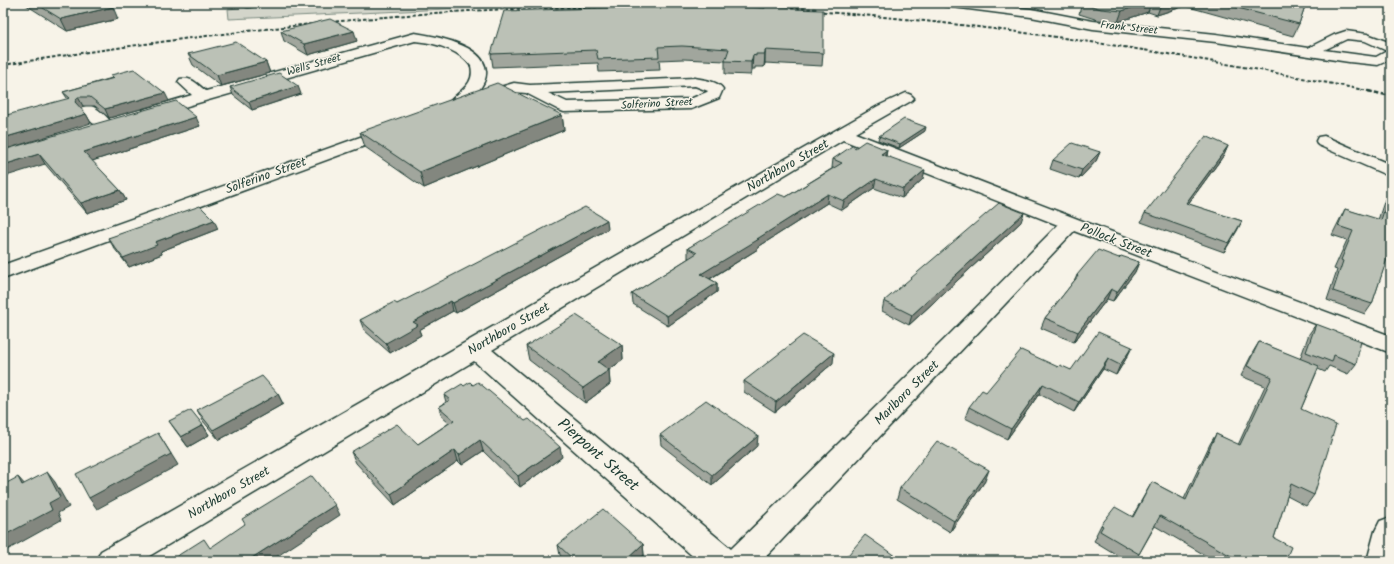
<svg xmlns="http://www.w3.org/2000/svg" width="1394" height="564" font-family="Kalam,sans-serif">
  <rect width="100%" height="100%" fill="#f7f3e8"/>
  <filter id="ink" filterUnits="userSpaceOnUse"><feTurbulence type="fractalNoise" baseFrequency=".025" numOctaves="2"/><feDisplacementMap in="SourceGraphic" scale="8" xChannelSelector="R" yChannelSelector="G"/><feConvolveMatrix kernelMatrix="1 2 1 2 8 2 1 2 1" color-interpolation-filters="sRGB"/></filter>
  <g filter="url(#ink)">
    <path fill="#d3d5ca" stroke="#79897f" d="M 294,3 L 578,3 L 229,19 L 228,9 Z"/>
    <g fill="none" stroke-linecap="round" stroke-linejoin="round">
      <defs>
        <path id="minor" d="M 241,3 L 254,3 L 255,4 L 253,6 C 248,8 244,7 241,3 Z
          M 939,3 L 975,3 L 1031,9 L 1093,21 L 1216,34 L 1308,48 L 1334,35 L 1346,31 L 1367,34 L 1391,43 L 1391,59 L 1378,65 L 1349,62 L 1216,42 L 1093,29 L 1031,17 L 945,6 L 941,5 ZM 1347,39 L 1365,41 L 1387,51 L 1376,57 L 1324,50 Z
          M 415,33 C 435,36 484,45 486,71 C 487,80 481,87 476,94 L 514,83 L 530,85 L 695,78 C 704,80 718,81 723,89 L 719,98 L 691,109 L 564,112 L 559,110 L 526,93 L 515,92 L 479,103 L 474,101 L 472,99 C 465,105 460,111 450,108 L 447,105 C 457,91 476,86 471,66 C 458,49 435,43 415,41 L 156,115 L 150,117 L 144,115 L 142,112 L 144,109 L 192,95 L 178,82 L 180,79 C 191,76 198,85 206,91 ZM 695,86 L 708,91 L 707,92 L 690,99 L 567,102 L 548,93 Z
          M 906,93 L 911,95 L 914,98 L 911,101 L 855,133 L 1088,223 L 1391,336 L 1391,353 L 1074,231 L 762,561 L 698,561 L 474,361 L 141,561 L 96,561 L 101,551 L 878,106 ZM 843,140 L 1058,225 L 947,337 L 731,549 L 492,350 Z
          M 89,105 C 98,108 108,117 113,125 L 111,128 C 98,131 88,120 81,110 L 83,107 Z
          M 391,126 L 397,128 L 399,131 L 397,134 L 3,279 L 3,265 Z
          M 1324,136 L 1391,165 L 1391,177 L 1318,145 L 1316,141 L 1318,137 Z
          M 1391,517 L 1391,561 L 1367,561 L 1375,531 L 1380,521 Z"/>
      </defs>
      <use href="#minor" stroke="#1f3d34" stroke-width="3"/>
      <use href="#minor" fill="#f7f3e8" fill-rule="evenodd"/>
      <path stroke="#1f3d34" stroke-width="2" stroke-dasharray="3.5 2" stroke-linecap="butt" d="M 670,4 L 817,9
        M 812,11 C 1002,25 1187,54 1373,92
        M 3,65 C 142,43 281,25 421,14 C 506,8 591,6 676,6"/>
      <path stroke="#1f3d34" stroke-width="2.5" stroke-dasharray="4.5 2.5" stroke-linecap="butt" d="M 1368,91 L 1391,96"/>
    </g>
    <path fill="#a1a69d" stroke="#1f3d34" d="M 23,3 L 106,3 L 118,19 L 67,31 Z
      M 1082,3 L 1306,3 L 1299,24 L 1293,36 L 1185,6 L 1157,15 L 1148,12 L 1118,22 L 1098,20 L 1079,14 Z
      M 791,9 L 823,53 L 822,66 L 765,63 L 764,67 L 755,67 L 755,69 L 752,69 L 751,75 L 725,74 L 725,61 L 683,59 L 659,60 L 660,70 L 599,72 L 598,63 L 493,67 L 491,54 Z
      M 281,31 L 357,41 L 308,55 L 284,41 Z
      M 188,54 L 266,62 L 270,73 L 221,86 L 193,65 Z
      M 111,75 L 169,101 L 109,118 L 95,106 L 83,106 L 81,109 L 86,114 L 91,123 L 67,98 L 63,92 L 112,78 Z
      M 230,87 L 301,94 L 252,110 L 233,95 Z
      M 562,115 L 564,130 L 424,188 L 365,147 L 360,132 Z
      M 200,126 L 92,161 L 120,190 L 126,200 L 87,213 L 45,164 L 3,150 Z
      M 925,131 L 899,148 L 878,140 L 879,136 Z
      M 1228,146 L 1224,155 L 1188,204 L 1242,221 L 1224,252 L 1141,222 L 1145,213 Z
      M 855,148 L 887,150 L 886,156 L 923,179 L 902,198 L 874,188 L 842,210 L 827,203 L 758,247 L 758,249 L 710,279 L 717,283 L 717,292 L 668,326 L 633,304 L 632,294 L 689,258 L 688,258 L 688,248 L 786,197 L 833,168 L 832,168 L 833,159 Z
      M 1100,152 L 1096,161 L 1079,179 L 1050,169 L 1053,160 Z
      M 1391,190 L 1391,252 L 1389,251 L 1372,304 L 1365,314 L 1327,300 L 1337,270 L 1334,269 L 1347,240 L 1332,235 L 1345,209 L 1378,220 L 1385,199 Z
      M 1021,222 L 909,325 L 882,311 L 884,301 Z
      M 218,229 L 161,251 L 162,254 L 129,267 L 114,248 L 108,238 Z
      M 608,229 L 456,313 L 453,311 L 419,330 L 421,335 L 390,353 L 364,330 L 360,320 L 397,304 Z
      M 1119,258 L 1139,262 L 1135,272 L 1113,301 L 1107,299 L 1074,342 L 1041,328 L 1045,318 L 1075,280 L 1077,275 Z
      M 1316,324 L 1356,364 L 1348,374 L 1329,366 L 1325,372 L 1318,369 L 1301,409 L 1314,495 L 1306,506 L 1287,496 L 1274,538 L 1285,561 L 1215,561 L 1155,526 L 1135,561 L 1127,561 L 1094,541 L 1097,536 L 1096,535 L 1101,525 L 1132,517 L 1152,482 L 1184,499 L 1210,444 L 1216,434 L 1238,445 L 1265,386 L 1241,376 L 1253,352 L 1259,342 L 1300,359 L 1309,334 Z
      M 622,345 L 623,360 L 609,370 L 610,384 L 585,403 L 529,360 L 526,346 Z
      M 1132,347 L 1127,357 L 1116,375 L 1103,369 L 1074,412 L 1039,394 L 1007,439 L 965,418 L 969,407 L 986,392 L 1058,367 L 1071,370 Z
      M 833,363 L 775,412 L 744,392 L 744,381 Z
      M 278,394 L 283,404 L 219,440 L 203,421 L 197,410 Z
      M 444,395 L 562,457 L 520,487 L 483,451 L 462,465 L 458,461 L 395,505 L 356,463 L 351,452 L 418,444 L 449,423 L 442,417 L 439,407 L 446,402 Z
      M 169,421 L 203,425 L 209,435 L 188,447 L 176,431 Z
      M 660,435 L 757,446 L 712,485 L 661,445 Z
      M 985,481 L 950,532 L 897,499 L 900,488 Z
      M 643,544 L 644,555 L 637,561 L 566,561 L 560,555 L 558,545 Z"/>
    <path fill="#83877f" stroke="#1f3d34" d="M 294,3 L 300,3 L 294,5 Z
      M 1146,3 L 1151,3 L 1148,12 L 1118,22 L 1122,11 Z
      M 1164,3 L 1187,3 L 1185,6 L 1157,15 L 1161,4 Z
      M 113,7 L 118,19 L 67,31 L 61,19 Z
      M 354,31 L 357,41 L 308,55 L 304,44 Z
      M 765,50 L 765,63 L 764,67 L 765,54 Z
      M 753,55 L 752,69 L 751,75 L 751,62 Z
      M 266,62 L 270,73 L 221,86 L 217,75 Z
      M 298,86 L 301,94 L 252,110 L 249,102 Z
      M 165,93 L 169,101 L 109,118 L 105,109 Z
      M 78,97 L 83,106 L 80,111 L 75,102 Z
      M 86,114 L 91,123 L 3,150 L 3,138 Z
      M 562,115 L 564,130 L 424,188 L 420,172 Z
      M 196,117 L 200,126 L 89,162 L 84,152 Z
      M 926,127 L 925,131 L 899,148 L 900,144 Z
      M 1228,146 L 1224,155 L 1182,212 L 1186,203 Z
      M 887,150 L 885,158 L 881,154 Z
      M 1100,152 L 1096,161 L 1079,179 L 1082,170 Z
      M 39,154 L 45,164 L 3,177 L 3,165 Z
      M 925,170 L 923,179 L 902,198 L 903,189 Z
      M 876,179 L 874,188 L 842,210 L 844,201 Z
      M 120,190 L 126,200 L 87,213 L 81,203 Z
      M 828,194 L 827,203 L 758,247 L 758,249 L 701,284 L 701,274 Z
      M 1024,213 L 1021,222 L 909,325 L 912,315 Z
      M 214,220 L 218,229 L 161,251 L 162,254 L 129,267 L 123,258 L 155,242 Z
      M 607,220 L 608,229 L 456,313 L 453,303 Z
      M 1242,221 L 1237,231 L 1224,252 L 1229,243 Z
      M 1139,262 L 1135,272 L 1113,301 L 1117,292 Z
      M 717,283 L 717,292 L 668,326 L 667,316 Z
      M 1111,289 L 1107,299 L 1074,342 L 1078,332 Z
      M 451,301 L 453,311 L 419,330 L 421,335 L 390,353 L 386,343 L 413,322 Z
      M 622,345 L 623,360 L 599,376 L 598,362 Z
      M 1132,347 L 1127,357 L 1116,375 L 1120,365 Z
      M 834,353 L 833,363 L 775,412 L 776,402 Z
      M 1108,359 L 1103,369 L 1074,412 L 1079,402 Z
      M 609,370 L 610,384 L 585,403 L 583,388 Z
      M 1043,384 L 1039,394 L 1007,439 L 1011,429 Z
      M 278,394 L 283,404 L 219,440 L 213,430 Z
      M 203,425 L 209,435 L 188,447 L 181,437 Z
      M 158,433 L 178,465 L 97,509 L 89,498 Z
      M 758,436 L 757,446 L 712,485 L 712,475 Z
      M 480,440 L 483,451 L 462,465 L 459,455 Z
      M 560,447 L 562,457 L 520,487 L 518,476 Z
      M 455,450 L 458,461 L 395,505 L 391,494 Z
      M 989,470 L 985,481 L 950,532 L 954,521 Z
      M 47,472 L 55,482 L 69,507 L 58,513 L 61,520 L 7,550 L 3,546 L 3,536 L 49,503 Z
      M 18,477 L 27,487 L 22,485 Z
      M 335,505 L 340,515 L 270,561 L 247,561 Z
      M 643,544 L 644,555 L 637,561 L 625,561 Z"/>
    <path fill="#bbc1b6" stroke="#1f3d34" d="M 35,3 L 106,3 L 113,7 L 61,19 Z
      M 1082,3 L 1146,3 L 1122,11 L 1101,9 Z
      M 1219,3 L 1306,3 L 1299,24 Z
      M 698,5 L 765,8 L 766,6 L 792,7 L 791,9 L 823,10 L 823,53 L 765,50 L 765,54 L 756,54 L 756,56 L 753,55 L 751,62 L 725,61 L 729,49 L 682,46 L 658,47 L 659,57 L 598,59 L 596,50 L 491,54 L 504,11 Z
      M 330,19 L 354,31 L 304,44 L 281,31 Z
      M 236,42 L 266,62 L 217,75 L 188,54 Z
      M 134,69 L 165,93 L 105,109 L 90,97 L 78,97 L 75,102 L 86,114 L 3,138 L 3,116 L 70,98 L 63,92 L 114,78 L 111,75 Z
      M 279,73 L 298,86 L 249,102 L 230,87 Z
      M 497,83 L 562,115 L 420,172 L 360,132 Z
      M 176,101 L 196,117 L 84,152 L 120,190 L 81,203 L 39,154 L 3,165 L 3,150 Z
      M 904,119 L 926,127 L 900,144 L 879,136 Z
      M 1206,136 L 1228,146 L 1186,203 L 1242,221 L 1229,243 L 1145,213 Z
      M 865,141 L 887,150 L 881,154 L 925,170 L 903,189 L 876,179 L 844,201 L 828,194 L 757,239 L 759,239 L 701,274 L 717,283 L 667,316 L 632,294 L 697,253 L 688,248 L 778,194 L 786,197 L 842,163 L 833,159 L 852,146 L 855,148 Z
      M 1072,143 L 1100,152 L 1082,170 L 1053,160 Z
      M 1391,190 L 1391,247 L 1372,304 L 1333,291 L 1343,261 L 1341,260 L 1353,231 L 1338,226 L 1345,209 L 1381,220 Z
      M 999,203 L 1024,213 L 912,315 L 884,301 Z
      M 200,206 L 214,220 L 155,242 L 157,245 L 123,258 L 108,238 Z
      M 585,207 L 607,220 L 453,303 L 451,301 L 413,322 L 418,325 L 386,343 L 360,320 L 394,302 L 397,304 Z
      M 1098,250 L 1119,258 L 1121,256 L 1139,262 L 1117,292 L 1111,289 L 1078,332 L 1045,318 L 1078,276 L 1077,275 Z
      M 576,315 L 622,345 L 598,362 L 609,370 L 583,388 L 526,346 Z
      M 1316,324 L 1361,341 L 1356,364 L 1334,355 L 1332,362 L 1306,352 Z
      M 1098,332 L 1132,347 L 1120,365 L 1108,359 L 1079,402 L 1043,384 L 1011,429 L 969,407 L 982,390 L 986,392 L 1021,350 L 1058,367 L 1060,365 L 1071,370 Z
      M 803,335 L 834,353 L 776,402 L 744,381 Z
      M 1259,342 L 1319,366 L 1301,409 L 1336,425 L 1314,495 L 1291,484 L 1274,538 L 1291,547 L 1285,561 L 1240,561 L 1160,516 L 1139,554 L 1100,531 L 1103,526 L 1101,525 L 1115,507 L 1133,517 L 1152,482 L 1186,500 L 1216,434 L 1240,445 L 1272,377 L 1247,366 Z
      M 262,376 L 278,394 L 213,430 L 197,410 Z
      M 470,382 L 473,385 L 478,382 L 525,421 L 529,419 L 560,447 L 518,476 L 480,440 L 459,455 L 455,450 L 391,494 L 351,452 L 397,424 L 418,444 L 454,420 L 439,407 L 450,400 L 444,395 L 462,384 L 464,386 Z
      M 706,400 L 758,436 L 712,475 L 660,435 Z
      M 191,410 L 203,425 L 181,437 L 169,421 Z
      M 158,433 L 171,454 L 89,498 L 76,474 Z
      M 937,441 L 989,470 L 954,521 L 900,488 Z
      M 47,472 L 60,497 L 49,503 L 52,510 L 3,536 L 3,485 L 18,477 L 22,485 Z
      M 312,476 L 335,505 L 247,561 L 176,561 L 174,558 L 204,539 L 210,548 L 245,524 L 242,519 Z
      M 603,509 L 643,544 L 625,561 L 575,561 L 558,545 Z
      M 865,535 L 902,561 L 843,561 Z
      M 965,557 L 971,561 L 962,561 Z"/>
  </g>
  <g text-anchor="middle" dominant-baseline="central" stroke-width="3" stroke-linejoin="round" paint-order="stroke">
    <g font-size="11" fill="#1f3d34" stroke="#f7f3e8">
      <text transform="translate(1129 28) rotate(6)">Frank Street</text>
      <text transform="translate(314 65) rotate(-16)">Wells Street</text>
      <text transform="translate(657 104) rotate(-3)">Solferino Street</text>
    </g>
    <g font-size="13" fill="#1f3d34" stroke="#f7f3e8">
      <text transform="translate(788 166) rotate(-30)">Northboro Street</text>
      <text transform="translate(266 176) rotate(-20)">Solferino Street</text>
      <text transform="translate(1116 241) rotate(21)">Pollock Street</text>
      <text transform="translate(509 329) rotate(-30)">Northboro Street</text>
      <text transform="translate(907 393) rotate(-45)">Marlboro Street</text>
      <text transform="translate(229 493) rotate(-30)">Northboro Street</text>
    </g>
    <g font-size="16" fill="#1f3d34" stroke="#f7f3e8">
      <text transform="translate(598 455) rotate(41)">Pierpont Street</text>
    </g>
  </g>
  <rect width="1394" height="564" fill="none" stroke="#f7f3e8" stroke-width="16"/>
  <rect x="8" y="8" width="1378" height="548" fill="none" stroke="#1f3d34" stroke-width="1.5" filter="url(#ink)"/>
</svg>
